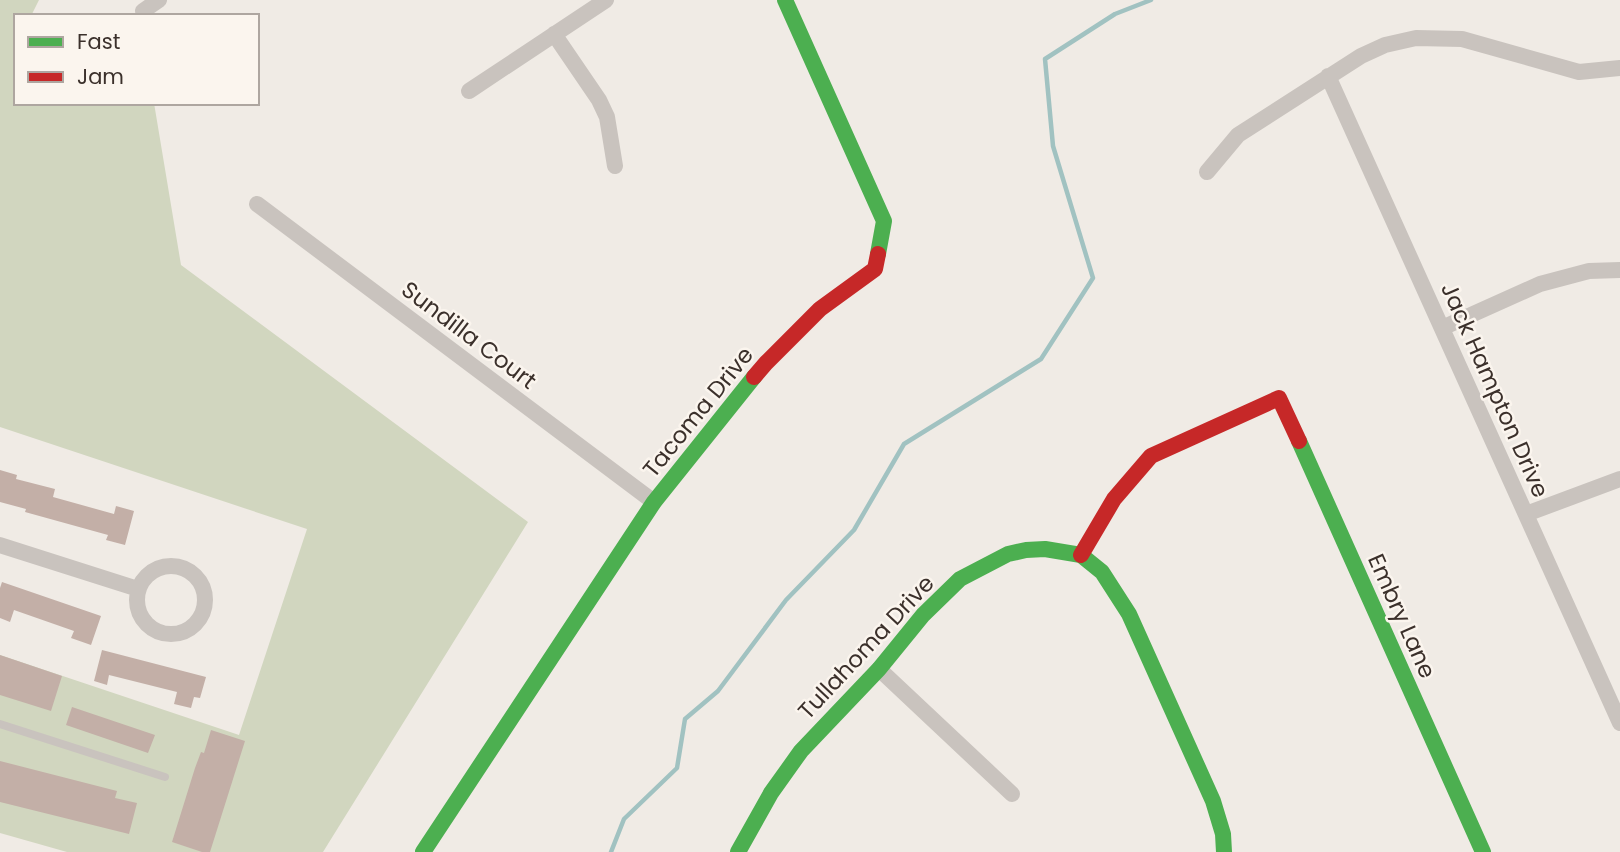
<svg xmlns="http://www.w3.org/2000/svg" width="1620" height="852" font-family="Poppins,sans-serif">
  <rect width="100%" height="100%" fill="#f0ebe5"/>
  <path fill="#d1d6bf" d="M 0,0 L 39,0 L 31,16 L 16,16 L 16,103 L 154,103 L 181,265 L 528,522 L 323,852 L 67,852 L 0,833 L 0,655 L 239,735 L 307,529 L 0,427 Z"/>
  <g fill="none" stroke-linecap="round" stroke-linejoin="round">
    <path stroke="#a1c2c1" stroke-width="4.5" d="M 611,852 L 624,819 L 677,768 L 685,719 L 718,691 L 786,600 L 854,530 L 904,444 L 1041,359 L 1093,278 L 1053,146 L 1045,59 L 1115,14 L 1151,0"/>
  </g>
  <path fill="#c3afa7" d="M 0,470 L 17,475 L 16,479 L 55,489 L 53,497 L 114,514 L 116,506 L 134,511 L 125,545 L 106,540 L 108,535 L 25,512 L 26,509 L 0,502 Z
    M 2,582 L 101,616 L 91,645 L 71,638 L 74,631 L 14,610 L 10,622 L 0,618 L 0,588 Z
    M 102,650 L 206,677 L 200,698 L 194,697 L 191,708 L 174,704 L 177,692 L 109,675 L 107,685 L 94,681 Z
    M 0,655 L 62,676 L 51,711 L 0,695 Z
    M 72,707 L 155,735 L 148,753 L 66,725 Z
    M 211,730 L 245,741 L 210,852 L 202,852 L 172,842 L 195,768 L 201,752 L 204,753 Z
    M 0,761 L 117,791 L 115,798 L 137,803 L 129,834 L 0,802 Z"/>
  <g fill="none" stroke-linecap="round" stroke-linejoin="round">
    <path stroke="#c9c3be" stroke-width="8" d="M 0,724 L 165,777"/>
    <path stroke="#c9c3be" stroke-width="16" d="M 143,11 L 159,0
      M 554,34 L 599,100 L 607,117 L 615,166
      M 1328,76 L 1620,723
      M 469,91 L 606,0
      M 1207,172 L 1238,135 L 1361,56 L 1385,45 L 1416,38 L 1462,39 L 1579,72 L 1620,68
      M 257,204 L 654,502
      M 1442,328 L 1540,284 L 1589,271 L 1620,270
      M 1526,514 L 1620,479
      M 0,545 L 138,589
      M137 600a34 34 0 1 1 68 0a34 34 0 1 1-68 0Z
      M 879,669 L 1012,794"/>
    <path stroke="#4caf50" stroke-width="16" d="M 785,0 L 884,221 L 878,254
      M 1299,441 L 1483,852
      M 423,852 L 654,502 L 754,377
      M 738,852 L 771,793 L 801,751 L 879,669 L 923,615 L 960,579 L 1008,554 L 1026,550 L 1045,549 L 1081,555 L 1102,572 L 1129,614 L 1213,801 L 1223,834 L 1224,852"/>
    <path stroke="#c62828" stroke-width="16" d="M 754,377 L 766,363 L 820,309 L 875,269 L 878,254
      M 1081,555 L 1114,499 L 1151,456 L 1279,398 L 1299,441"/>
  </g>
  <g text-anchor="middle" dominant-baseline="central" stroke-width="5" stroke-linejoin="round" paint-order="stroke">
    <g font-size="23" fill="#3b302b" stroke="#fbf5ee">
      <text transform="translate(469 335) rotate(37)">Sundilla Court</text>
      <text transform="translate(1495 390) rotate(66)">Jack Hampton Drive</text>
      <text transform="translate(698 412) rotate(-51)">Tacoma Drive</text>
      <text transform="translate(1402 616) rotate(66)">Embry Lane</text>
      <text transform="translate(866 647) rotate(-47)">Tullahoma Drive</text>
    </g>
  </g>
  <rect x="14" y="14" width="245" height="91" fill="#fbf5ee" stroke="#aea6a0" stroke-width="2"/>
  <rect x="28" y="37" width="35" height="10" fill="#4caf50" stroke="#aea6a0" stroke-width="2"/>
  <text x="77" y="49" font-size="21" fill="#3b302b">Fast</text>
  <rect x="28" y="72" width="35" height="10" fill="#c62828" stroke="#aea6a0" stroke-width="2"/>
  <text x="77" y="84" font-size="21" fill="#3b302b">Jam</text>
</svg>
